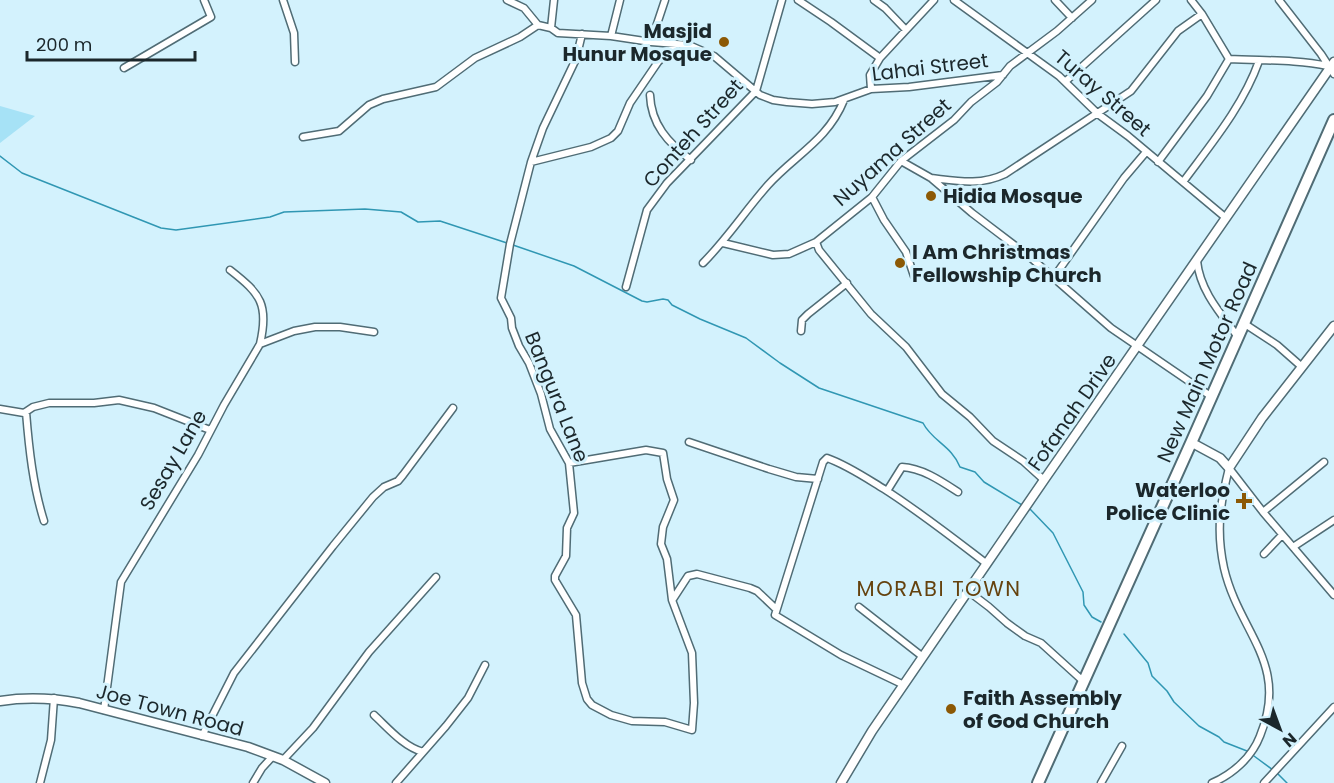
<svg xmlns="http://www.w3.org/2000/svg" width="1334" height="783" font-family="Poppins,sans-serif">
  <rect width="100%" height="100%" fill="#d3f2fd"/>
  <path fill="#a6e2f6" d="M 0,106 L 35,116 L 0,143 Z"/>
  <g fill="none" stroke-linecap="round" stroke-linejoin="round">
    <path stroke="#3097b3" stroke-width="1.5" d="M 0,156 L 22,173 L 161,228 L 176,230 L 270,217 L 284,212 L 365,209 L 401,212 L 418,222 L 440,221 L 507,243
      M 513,245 L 574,266 L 642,301 L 647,302 L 663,299 L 668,300 L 672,305 L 700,319 L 746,338 L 780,363 L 819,388 L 923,423 C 932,441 952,446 960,467 L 975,472 L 984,482 L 1022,505
      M 1030,509 L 1053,533 L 1083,592 L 1084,605 L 1092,617 L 1101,622
      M 1124,634 L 1148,663 L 1152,676 L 1167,691 L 1174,702 L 1199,726 L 1219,737 L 1224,742 L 1247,751
      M 1254,756 L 1273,770
      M 1277,773 L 1287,783"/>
    <defs>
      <path id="street" d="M 283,0 L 294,33 L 295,62
        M 507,0 L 524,8 L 538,25 L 551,28
        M 554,0 L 551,28 L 558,33 L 611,36 L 651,42 L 689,45 L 714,56 L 760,95 L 773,100 L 787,102 L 812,104 L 835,102 L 871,89 L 909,87 L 1003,75
        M 798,0 L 831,22 L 880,58
        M 874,0 L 885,8 L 906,30
        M 954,0 L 1059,76 L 1098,114 L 1128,136 L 1226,218
        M 1055,0 L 1072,18
        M 1191,0 L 1202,14
        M 1279,0 L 1321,54 L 1334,74
        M 611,36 L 620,0
        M 651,42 L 665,0
        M 124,68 L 211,17 L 204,0
        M 1066,81 L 1156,0
        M 871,89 L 870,75 L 880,58 L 934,0
        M 650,95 C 651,124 668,143 691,160
        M 303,137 L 339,131 L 369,105 L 383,99 L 436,87 L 475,58 L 520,37 L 538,25
        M 901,161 L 931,178 L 972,213 L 1030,257 L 1111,328 L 1212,397
        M 531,162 L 591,147 L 611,138 L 618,131 L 630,103 L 658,62 L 675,45
        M 1158,162 L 1207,96 L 1229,59
        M 931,178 C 957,181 980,186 1005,174 L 1131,91 L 1178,31 L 1202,14 L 1229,59 C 1262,61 1295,59 1328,66
        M 1183,182 C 1211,144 1243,106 1259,61
        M 872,197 L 884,220 L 906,252 L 914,276
        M 816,242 L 819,250 L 871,314 L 906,347 L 942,394 L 970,417 L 993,441 L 1023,461 L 1044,480
        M 723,243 L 773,255 L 789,254 L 816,242 L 872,197 L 901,161 L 954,120 L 971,102 L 997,82 L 1010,66 L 1057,31 L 1092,0
        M 1197,261 C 1200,291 1221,314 1238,337
        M 703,263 C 727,239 745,211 768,185 C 795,155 828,140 844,100
        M 230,270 C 261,294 269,305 260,344
        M 1054,277 L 1124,178 L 1146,152
        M 626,287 L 647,210 L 667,183 L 756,91 L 782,0
        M 1248,326 L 1277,345 L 1302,367
        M 801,331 L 802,320 L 808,314 L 847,283
        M 0,409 L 24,413 L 33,407 L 49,403 L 94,403 L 119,400 L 154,408 L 210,430
        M 26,412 C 29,449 33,486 44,521
        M 689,442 L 769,469 L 796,477 L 818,479
        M 569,463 L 646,450 L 663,453 L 667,479 L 674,500 L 663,527 L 661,544 L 667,559 L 672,600 L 692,653 L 694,703 L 692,730 L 665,722 L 632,721 L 611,715 L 592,705 L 587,699 L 582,683 L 576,615 L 555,580 L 555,576 L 566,556 L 567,528 L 574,513 L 569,463 L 550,429 L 541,394 L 529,363 L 519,346 L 512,328 L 511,318 L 501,298 L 510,244 L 531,162 L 543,128 L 576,59 L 582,34
        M 1229,468 L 1263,512 L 1334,595
        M 887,491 L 902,467 C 922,468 941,481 958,492
        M 1263,512 L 1324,462
        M 1293,547 L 1334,520
        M 1264,554 L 1282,535
        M 968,591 L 989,607 L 1007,623 L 1025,636 L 1041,643 L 1083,681
        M 673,599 L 688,576 L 697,574 L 750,588 L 757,591 L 776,609
        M 859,607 L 923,657
        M 904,685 L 841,655 L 775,615 L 823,462 L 827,458 C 847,465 866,478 884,489 C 920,512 953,538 987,564
        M 104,710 L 121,582 L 198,455 L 224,405 L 260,344 L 294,331 L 315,327 L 340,327 L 374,332
        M 374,715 C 388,728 404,747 423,752
        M 202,736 L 234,673 L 333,546 L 373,497 L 384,487 L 398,481 L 403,475 L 453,408
        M 283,760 L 313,728 L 369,652 L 436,577
        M 40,783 L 51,740 L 54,698
        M 253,783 L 262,768 L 273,756
        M 396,783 L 446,726 L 468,698 L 485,665
        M 1101,783 L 1122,746
        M 1212,783 C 1233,774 1252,757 1260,736 C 1290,663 1239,633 1224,568 C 1216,531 1220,504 1229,468
        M 1264,783 L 1334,707"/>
      <path id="secondary" d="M 1196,445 L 1220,458 L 1229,468 L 1262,418 L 1334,326
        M 0,701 C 27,697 52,698 79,703 L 248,747 L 283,760 L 325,783
        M 841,783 L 872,731 L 1044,480 L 1334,62"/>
      <path id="highway" d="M 1038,783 L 1191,443 L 1334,120"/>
    </defs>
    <use href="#street" stroke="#506c75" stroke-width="9"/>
    <use href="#secondary" stroke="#506c75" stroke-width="11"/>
    <use href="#highway" stroke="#506c75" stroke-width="14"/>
    <use href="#street" stroke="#fff" stroke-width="6"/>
    <use href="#secondary" stroke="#fff" stroke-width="8"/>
    <use href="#highway" stroke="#fff" stroke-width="10"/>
  </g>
  <g fill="#8c5905" stroke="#d3f2fd" stroke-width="2">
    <circle cx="724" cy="42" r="6"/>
    <circle cx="931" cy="196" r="6"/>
    <circle cx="900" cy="263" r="6"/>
    <path d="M1241 492h6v6h6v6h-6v6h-6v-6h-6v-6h6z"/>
    <circle cx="951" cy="709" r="6"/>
  </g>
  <g text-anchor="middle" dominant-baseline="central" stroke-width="6" stroke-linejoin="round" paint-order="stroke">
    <g font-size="20" font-weight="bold" fill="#1b272b" stroke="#d3f2fd" text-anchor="start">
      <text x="712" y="31" text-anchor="end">Masjid<tspan x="712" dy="23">Hunur Mosque</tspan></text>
      <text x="943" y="196">Hidia Mosque</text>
      <text x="912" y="252">I Am Christmas<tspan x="912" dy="23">Fellowship Church</tspan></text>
      <text x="1230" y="490" text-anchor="end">Waterloo<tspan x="1230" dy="23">Police Clinic</tspan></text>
      <text x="963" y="698">Faith Assembly<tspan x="963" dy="23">of God Church</tspan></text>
    </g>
    <g font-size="20" fill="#1b272b" stroke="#d3f2fd">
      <text transform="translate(930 67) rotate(-7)">Lahai Street</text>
      <text transform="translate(1103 93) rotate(41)">Turay Street</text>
      <text transform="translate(693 133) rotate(-48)">Conteh Street</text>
      <text transform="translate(892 152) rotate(-42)">Nuyama Street</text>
      <text transform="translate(1207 362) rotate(-66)">New Main Motor Road</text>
      <text transform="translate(557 397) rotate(68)">Bangura Lane</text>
      <text transform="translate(1072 412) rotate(-55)">Fofanah Drive</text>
      <text transform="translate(173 460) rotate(-60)">Sesay Lane</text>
      <text transform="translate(170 710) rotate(15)">Joe Town Road</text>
    </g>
    <g font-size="21" letter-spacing="1.5" fill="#65420e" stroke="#d3f2fd">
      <text x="939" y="588">MORABI TOWN</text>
    </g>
  </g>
  <g transform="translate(1280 729) rotate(139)" stroke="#d3f2fd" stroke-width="4.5" paint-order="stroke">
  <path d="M0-4.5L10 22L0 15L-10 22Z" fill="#1b272b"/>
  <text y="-9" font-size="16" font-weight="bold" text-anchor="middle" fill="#1b272b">N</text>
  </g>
  <path d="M27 51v9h168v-9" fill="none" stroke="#1b272b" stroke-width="3"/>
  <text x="36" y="51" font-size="18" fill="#1b272b" stroke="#d3f2fd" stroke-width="4.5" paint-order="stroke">200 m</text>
</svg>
